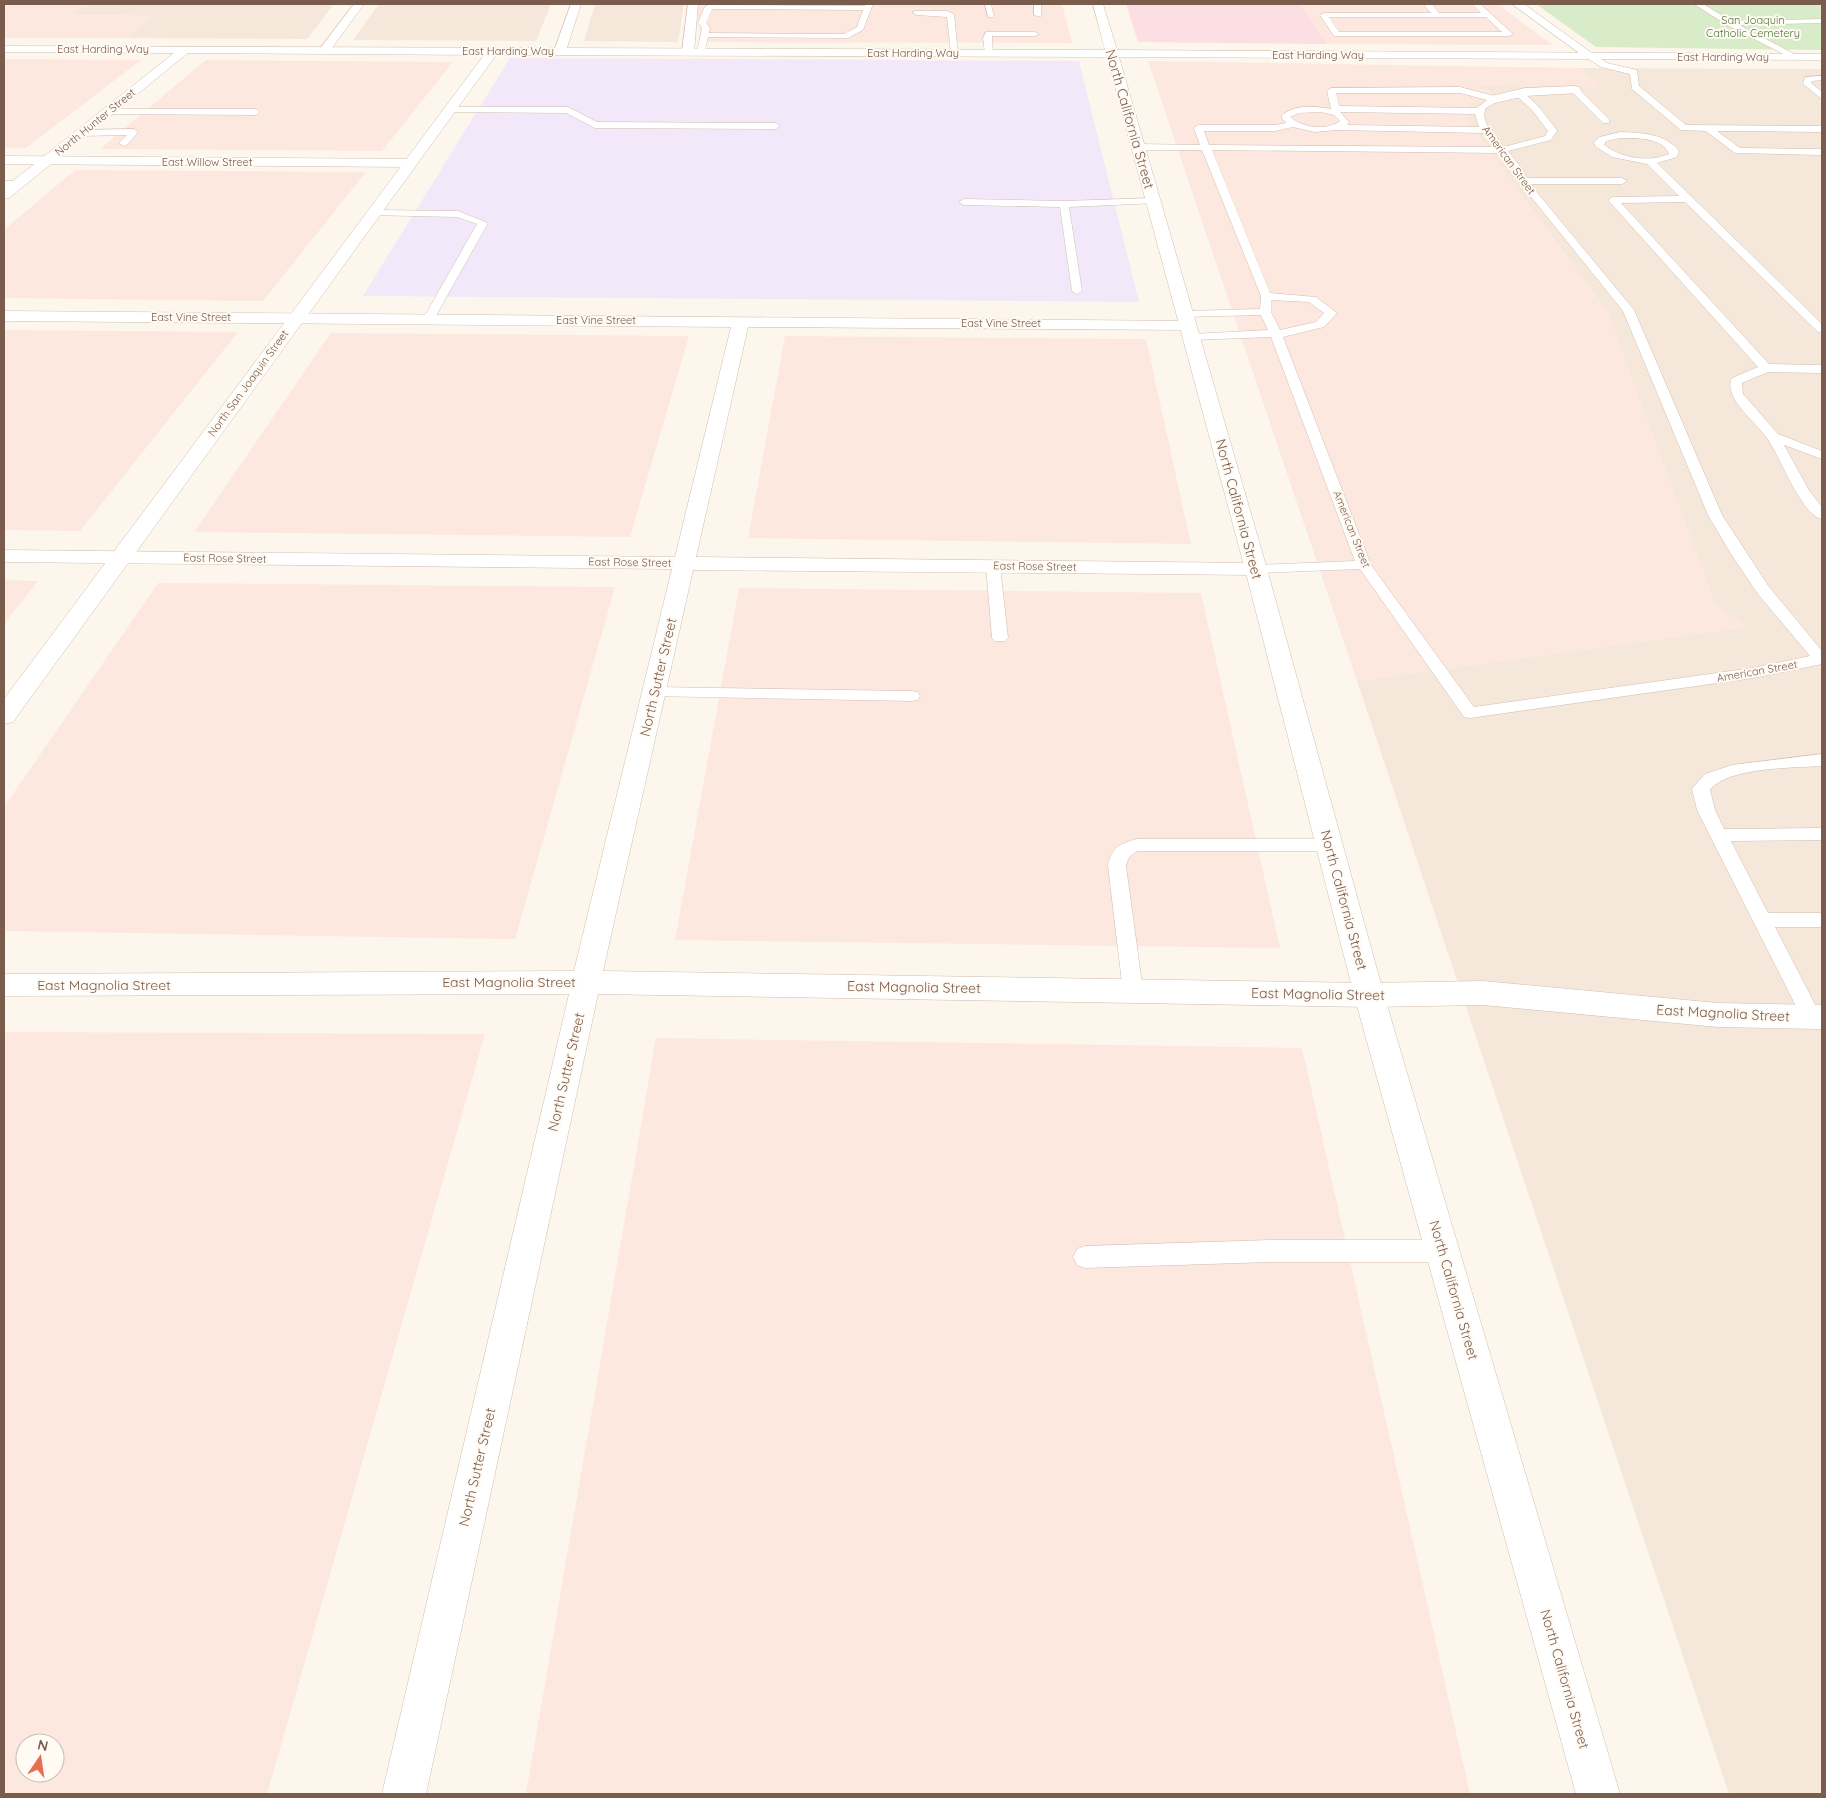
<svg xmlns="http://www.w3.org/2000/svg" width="1826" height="1798" font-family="Quicksand,sans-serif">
  <rect width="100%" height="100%" fill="#fdf6ec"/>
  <path fill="#f5e8da" d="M 85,4 L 334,4 L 307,39 L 127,38 L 151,16 L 70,15 Z
    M 379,4 L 551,4 L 536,41 L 353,40 Z
    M 595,4 L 684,4 L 678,42 L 584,41 Z
    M 878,4 L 963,4 L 963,9 L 878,8 Z
    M 1579,68 L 1822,69 L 1822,1794 L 1729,1794 L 1357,681 L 1746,627 L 1716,605 L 1676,527 L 1608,313 L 1466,119 L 1469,104 L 1492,92 L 1469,86 L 1598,86 Z"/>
  <path fill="#fde8e0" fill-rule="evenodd" d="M 4,4 L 85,4 L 70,15 L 152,16 L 127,38 L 4,38 Z
    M 698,4 L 878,4 L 878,8 L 962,9 L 963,4 L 1062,4 L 1072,43 L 701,42 L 697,11 Z
    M 1301,4 L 1497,4 L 1553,45 L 1328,44 Z
    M 4,59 L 141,60 L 26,148 L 4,148 Z
    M 206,60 L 453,62 L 382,151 L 100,149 Z
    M 1148,61 L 1579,68 L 1599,87 L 1471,86 L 1493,93 L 1470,104 L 1466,119 L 1608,313 L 1716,605 L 1747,627 L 1357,681 Z
    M 75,170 L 365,172 L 366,172 L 263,301 L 4,298 L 4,230 Z
    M 4,330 L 238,332 L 80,531 L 4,530 Z
    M 331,333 L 689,336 L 630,537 L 194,532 Z
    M 785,336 L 1146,339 L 1191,544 L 748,538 Z
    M 4,580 L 38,581 L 4,624 Z
    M 158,583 L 615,587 L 515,939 L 4,931 L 4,807 Z
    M 739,588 L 1201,593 L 1280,948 L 675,940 Z
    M 4,1032 L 485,1034 L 267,1794 L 4,1794 ZM 25,1743 L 55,1743 L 55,1773 L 25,1773 Z
    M 656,1038 L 1302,1048 L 1470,1794 L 526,1794 Z"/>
  <path fill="#f3e8fa" d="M 510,58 L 1079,61 L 1139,302 L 363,296 Z"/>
  <path fill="#fbdfe3" d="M 1126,4 L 1301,4 L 1328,44 L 1138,42 Z"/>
  <path fill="#d8ecc9" d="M 1536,4 L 1822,4 L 1822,50 L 1596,47 Z"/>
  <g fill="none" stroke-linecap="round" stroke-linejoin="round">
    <defs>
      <path id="service" d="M 866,4 L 873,4 L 863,30 L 848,38 L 708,37 L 704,54 L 697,52 L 702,28 L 698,23 L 704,8 L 708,5 L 865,6 ZM 712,9 L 863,10 L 857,27 L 844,34 L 709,33 L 710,28 L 706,23 Z
        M 985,4 L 991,4 L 994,17 L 988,17 Z
        M 1034,4 L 1041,4 L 1041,17 L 1034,15 Z
        M 1426,4 L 1432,4 L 1439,13 L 1481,13 L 1472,4 L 1480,4 L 1513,34 L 1509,36 L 1334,36 L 1320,15 L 1324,13 L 1431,13 L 1425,6 ZM 1329,17 L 1486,17 L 1502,32 L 1339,32 Z
        M 1694,4 L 1703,4 L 1731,21 L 1822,19 L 1822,23 L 1739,25 L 1796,55 L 1796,59 L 1793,59 L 1727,25 Z
        M 914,11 L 947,11 L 954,14 L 958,55 L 951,53 L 947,17 L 917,15 L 913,13 Z
        M 986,32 L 1035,32 L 1039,34 L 1035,36 L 992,36 L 993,53 L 989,55 L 985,53 L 983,38 Z
        M 1587,54 L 1593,54 L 1607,63 L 1637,70 L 1639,86 L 1686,125 L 1822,126 L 1822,132 L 1717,131 L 1740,148 L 1822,149 L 1822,155 L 1735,153 L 1706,131 L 1681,130 L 1632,89 L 1630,74 L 1601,67 L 1587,58 Z
        M 1822,76 L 1822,80 L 1812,81 L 1811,83 L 1822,92 L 1822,99 L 1803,84 L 1805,77 Z
        M 1460,87 L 1498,97 L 1498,101 L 1486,108 C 1479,123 1496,136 1504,147 L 1545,136 L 1548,131 L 1532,110 L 1516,95 L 1516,91 L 1522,91 L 1538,106 L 1556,129 L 1557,131 L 1551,140 L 1508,151 L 1523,170 L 1527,178 L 1622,178 L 1627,181 L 1622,184 L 1530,184 L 1634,310 L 1722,515 L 1769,587 L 1822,651 L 1822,664 L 1753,678 L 1470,718 L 1464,717 L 1360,569 L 1256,573 L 1251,572 L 1249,569 L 1251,566 L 1256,565 L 1355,561 L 1271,337 L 1192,340 L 1186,337 L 1192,334 L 1268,330 L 1261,315 L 1185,317 L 1179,314 L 1185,311 L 1260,309 L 1261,296 L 1202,150 L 1138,150 L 1133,147 L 1138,144 L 1200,145 L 1194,128 L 1198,125 L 1275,125 L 1286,123 L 1282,118 L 1282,115 C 1295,104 1315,106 1331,109 L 1327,91 L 1331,88 ZM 1336,93 L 1460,93 L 1487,100 L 1477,108 L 1339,106 ZM 1321,112 L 1334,115 L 1340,121 C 1326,131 1303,128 1290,117 L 1299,113 ZM 1340,112 L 1475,114 L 1479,127 L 1347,125 L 1349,122 ZM 1293,127 L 1315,132 L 1337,130 L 1483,133 L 1495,147 L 1209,145 L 1204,131 L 1275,131 ZM 1212,150 L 1500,153 L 1515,172 L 1520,183 L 1623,311 L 1708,515 L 1731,554 L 1758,594 L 1810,656 L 1753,668 L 1474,707 L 1371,565 L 1283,337 L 1324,327 L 1337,313 L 1316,297 L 1270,293 ZM 1271,300 L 1309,302 L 1324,313 L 1316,322 L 1280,330 L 1271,312 Z
        M 1572,88 L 1578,88 L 1609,119 L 1609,123 L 1603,123 L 1572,92 Z
        M 449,107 L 568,107 L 597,122 L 776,123 L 780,126 L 776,129 L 595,128 L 566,113 L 446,112 L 445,110 Z
        M 109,109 L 256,109 L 260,112 L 256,115 L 106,114 L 105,112 Z
        M 134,129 L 138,132 L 127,145 L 124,146 L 119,143 L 127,135 L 81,136 L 77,133 L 81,130 Z
        M 1620,132 C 1641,133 1665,133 1679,151 L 1677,157 L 1657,163 L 1822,324 L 1822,333 L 1818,332 L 1685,202 L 1621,203 L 1769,364 L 1822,365 L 1822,373 L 1768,372 L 1742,383 L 1743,394 L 1778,434 L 1822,451 L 1822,459 L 1784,445 L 1810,492 L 1822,507 L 1822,519 C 1801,515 1780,456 1767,438 C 1757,423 1722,397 1732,378 L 1758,367 L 1608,200 L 1613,197 L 1679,196 L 1647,164 L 1612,157 L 1595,146 L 1594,142 L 1600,137 ZM 1620,138 C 1635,138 1663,137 1669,154 C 1648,163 1622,158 1604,145 L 1606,141 Z
        M 4,181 L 18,181 L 23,184 L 18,187 L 4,187 Z
        M 1154,198 L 1159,201 L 1157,203 L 1069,207 L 1082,291 L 1077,294 L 1072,291 L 1060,207 L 964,205 L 959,202 L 964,199 L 1064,201 Z
        M 373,210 L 458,211 L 488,223 L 433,321 L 429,322 L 423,319 L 477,224 L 457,217 L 369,215 L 368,213 Z
        M 993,562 L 998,563 L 1000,566 L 1008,638 L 1005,641 L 995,641 L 992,638 L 986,566 L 988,563 Z
        M 654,687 L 912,691 L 918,692 L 920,696 L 918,700 L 912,701 L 648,696 L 646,692 L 648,688 Z
        M 1822,754 L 1822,766 C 1794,768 1727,767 1710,790 L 1715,810 L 1724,829 L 1822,828 L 1822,840 L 1731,841 L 1768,913 L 1822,913 L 1822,927 L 1775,927 L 1821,1016 L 1818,1022 L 1811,1024 L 1804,1022 L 1801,1016 L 1697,810 L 1692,789 L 1705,774 L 1732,765 Z
        M 1137,839 L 1330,839 L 1336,840 L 1339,845 L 1336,850 L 1330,851 L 1138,851 C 1130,855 1128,858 1126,866 L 1143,991 L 1140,997 L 1133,999 L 1126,997 L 1123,991 L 1108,866 C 1111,848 1121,843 1137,839 Z
        M 1270,1240 L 1443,1240 L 1451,1243 L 1455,1251 L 1451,1259 L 1443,1262 L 1270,1262 L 1085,1268 L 1077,1265 L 1073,1257 L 1077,1249 L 1085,1246 Z"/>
      <path id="minor" d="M 354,4 L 364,4 L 329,52 L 321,52 L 319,50 Z
        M 571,4 L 581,4 L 566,51 L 560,54 L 556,53 L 554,51 Z
        M 688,4 L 698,4 L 694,52 L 688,55 L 682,52 Z
        M 1512,4 L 1524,4 L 1596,56 L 1594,58 L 1586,58 Z
        M 1575,86 L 1579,87 L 1581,90 L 1579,93 L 1525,96 L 1495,103 L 1489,99 L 1491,96 L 1525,88 Z
        M 4,156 L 410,159 L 417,163 L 410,167 L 4,164 Z
        M 4,311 L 1194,321 L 1196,325 L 1194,329 L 1188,330 L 748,327 L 696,557 L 1256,563 L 1264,564 L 1267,569 L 1264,574 L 1256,575 L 693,570 L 603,971 L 1369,983 L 1483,981 L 1718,1003 L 1822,1005 L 1822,1029 L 1718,1027 L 1483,1005 L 1369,1007 L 598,994 L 426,1794 L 382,1794 L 569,994 L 4,996 L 4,974 L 574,971 L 672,569 L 4,562 L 4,550 L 675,557 L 731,327 L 4,321 Z"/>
      <path id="tertiary" d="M 1093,4 L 1103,4 L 1117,50 L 1822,54 L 1822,60 L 1119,57 L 1267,569 L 1384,995 L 1620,1794 L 1576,1794 L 1354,995 L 1245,569 L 1107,57 L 496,55 L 13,722 L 4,724 L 4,699 L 484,55 L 188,53 L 9,198 L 4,199 L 4,188 L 174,53 L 4,52 L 4,46 L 1105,50 Z"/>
    </defs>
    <use href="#service" stroke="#d1beb0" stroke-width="1"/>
    <use href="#minor" stroke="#d1beb0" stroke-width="1"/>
    <use href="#tertiary" stroke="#d1beb0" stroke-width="1"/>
    <use href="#service" fill="#fff" fill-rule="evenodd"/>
    <use href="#minor" fill="#fff" fill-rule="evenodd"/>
    <use href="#tertiary" fill="#fff" fill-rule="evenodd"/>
  </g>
  <g text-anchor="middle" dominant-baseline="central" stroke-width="4" stroke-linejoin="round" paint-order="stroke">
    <g font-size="11" fill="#537a41" stroke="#fffaf3">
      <text x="1753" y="20">San Joaquin<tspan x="1753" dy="13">Catholic Cemetery</tspan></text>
    </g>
    <g font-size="11" fill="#7a5c4d" stroke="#fffaf3">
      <text x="103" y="49">East Harding Way</text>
      <text x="508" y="51">East Harding Way</text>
      <text x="913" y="53">East Harding Way</text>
      <text x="1318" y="55">East Harding Way</text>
      <text x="1723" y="57">East Harding Way</text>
      <text transform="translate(95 122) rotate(-39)">North Hunter Street</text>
      <text transform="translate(1509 160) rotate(54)">American Street</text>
      <text x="207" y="162">East Willow Street</text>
      <text x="191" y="317">East Vine Street</text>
      <text x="596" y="320">East Vine Street</text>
      <text x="1001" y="323">East Vine Street</text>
      <text transform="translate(248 383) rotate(-54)">North San Joaquin Street</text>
      <text transform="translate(1352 529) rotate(68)">American Street</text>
      <text transform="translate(225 558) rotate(1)">East Rose Street</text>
      <text transform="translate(630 562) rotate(1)">East Rose Street</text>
      <text transform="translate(1035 566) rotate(1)">East Rose Street</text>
      <text transform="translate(1757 671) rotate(-10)">American Street</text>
    </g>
    <g font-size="14" fill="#7a5c4d" stroke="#fffaf3">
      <text transform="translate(1130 119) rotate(74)">North California Street</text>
      <text transform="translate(1239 509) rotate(75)">North California Street</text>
      <text transform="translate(658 677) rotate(-77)">North Sutter Street</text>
      <text transform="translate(1344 900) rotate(75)">North California Street</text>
      <text x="509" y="982">East Magnolia Street</text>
      <text x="104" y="985">East Magnolia Street</text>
      <text transform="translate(914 987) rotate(1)">East Magnolia Street</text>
      <text transform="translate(1318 994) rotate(1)">East Magnolia Street</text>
      <text transform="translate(1723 1013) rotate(3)">East Magnolia Street</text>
      <text transform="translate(566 1072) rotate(-77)">North Sutter Street</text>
      <text transform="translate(1454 1290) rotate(74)">North California Street</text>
      <text transform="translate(477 1467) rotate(-77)">North Sutter Street</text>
      <text transform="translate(1565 1679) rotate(74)">North California Street</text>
    </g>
  </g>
  <rect width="1826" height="1798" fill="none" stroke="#7a5c4d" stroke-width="10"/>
  <g transform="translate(40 1758) rotate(13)"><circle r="24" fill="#fffaf3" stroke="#cabbb1"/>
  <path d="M0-4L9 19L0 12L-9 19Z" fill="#e76f51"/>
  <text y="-8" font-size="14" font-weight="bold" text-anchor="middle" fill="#7a5c4d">N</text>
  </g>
</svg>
